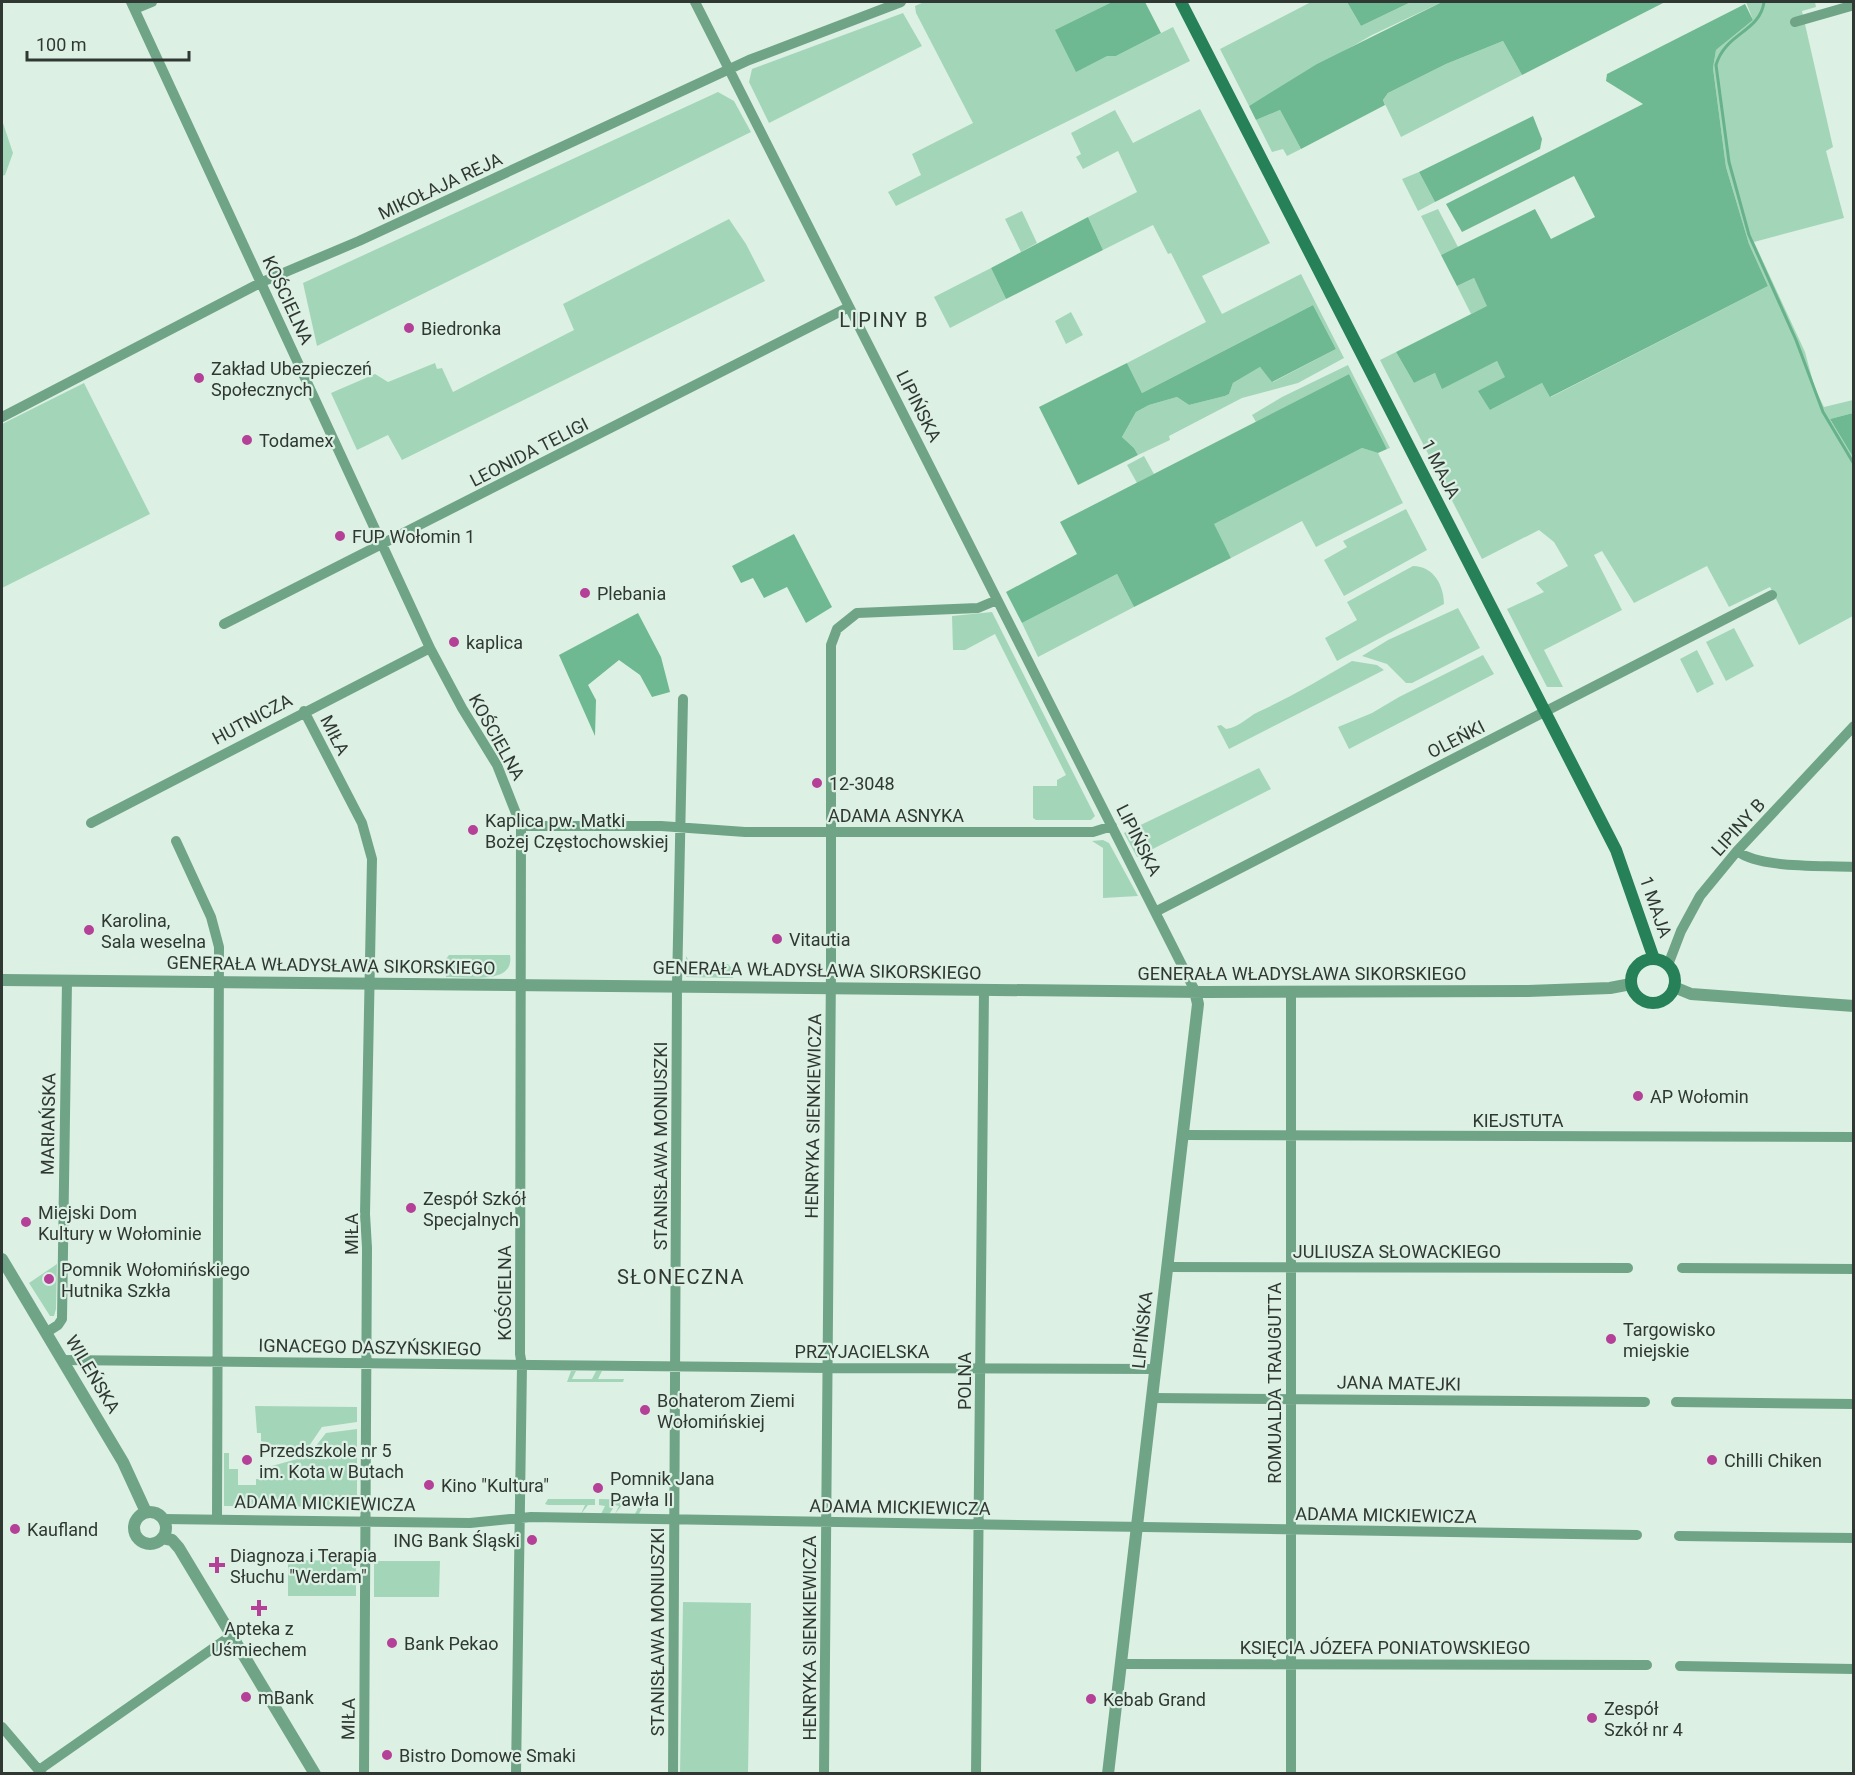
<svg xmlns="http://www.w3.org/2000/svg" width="1855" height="1775" font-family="Roboto,sans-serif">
  <rect width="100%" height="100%" fill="#ddf0e4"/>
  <path fill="#a3d6b9" d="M 924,2 L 1112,2 L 1056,30 L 1107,56 L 1116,56 L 1173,27 L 1190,61 L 896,206 L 888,192 L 921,175 L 912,154 L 973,123 L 916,13 L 915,6 Z
    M 1311,2 L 1347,2 L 1361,26 L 1411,2 L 1442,2 L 1372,35 L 1249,106 L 1220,49 Z
    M 1746,2 L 1815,2 L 1816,7 L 1802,11 L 1833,147 L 1826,151 L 1844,218 L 1754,242 L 1805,352 L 1815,389 L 1824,407 L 1853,400 L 1853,413 L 1830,419 L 1853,457 L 1853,616 L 1799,645 L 1770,587 L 1729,607 L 1707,566 L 1634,603 L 1602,551 L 1594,555 L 1622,610 L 1544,650 L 1563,687 L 1547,687 L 1507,609 L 1544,592 L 1536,583 L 1568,566 L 1554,542 L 1539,530 L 1482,559 L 1380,360 L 1396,352 L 1414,383 L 1435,373 L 1443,388 L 1497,361 L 1506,377 L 1490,410 L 1542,383 L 1551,397 L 1768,286 L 1749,244 L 1726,167 L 1713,68 L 1716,50 L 1753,20 Z
    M 903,13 L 922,46 L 769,123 L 749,82 L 752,69 Z
    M 1503,41 L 1522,75 L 1401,137 L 1383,100 L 1388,93 L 1446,64 Z
    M 718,92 L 734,101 L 751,132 L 317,346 L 303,283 Z
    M 1200,109 L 1270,243 L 1202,276 L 1222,314 L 1301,274 L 1344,358 L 1298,383 L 1242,398 L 1169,436 L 1170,440 L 1138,455 L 1134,448 L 1122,437 L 1136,412 L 1149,405 L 1177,397 L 1189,405 L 1225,396 L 1229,394 L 1233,383 L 1260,367 L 1273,382 L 1336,349 L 1313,305 L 1142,393 L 1127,363 L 1206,322 L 1171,253 L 1168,254 L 1153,225 L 1103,250 L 1088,217 L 1137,192 L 1118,151 L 1083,169 L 1076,157 L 1081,154 L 1071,133 L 1115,110 L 1133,143 Z
    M 1280,110 L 1301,149 L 1287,156 L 1283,149 L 1272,152 L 1256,120 Z
    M 2,120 L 13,153 L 5,175 L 2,176 Z
    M 1419,172 L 1435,202 L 1418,211 L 1402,179 Z
    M 1438,209 L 1458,247 L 1441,255 L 1421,216 Z
    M 1022,211 L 1037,243 L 1021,252 L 1005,219 Z
    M 729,219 L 746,244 L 765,281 L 402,460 L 388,435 L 357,450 L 331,393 L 375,374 L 388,382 L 435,363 L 437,369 L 442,368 L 453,392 L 574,330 L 563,304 Z
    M 991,268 L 1006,299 L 950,328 L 934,297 Z
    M 1474,278 L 1488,306 L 1471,314 L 1457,286 Z
    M 1071,312 L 1083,335 L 1066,344 L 1055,321 Z
    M 1348,365 L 1390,448 L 1387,449 L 1349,374 L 1256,422 L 1252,415 L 1282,397 Z
    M 84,383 L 150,514 L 2,588 L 2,424 Z
    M 1362,448 L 1378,453 L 1403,503 L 1316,547 L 1302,521 L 1231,558 L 1213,524 Z
    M 1144,456 L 1154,474 L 1137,483 L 1127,465 Z
    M 1406,509 L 1427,550 L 1344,596 L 1324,560 L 1347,547 L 1343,541 Z
    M 1413,566 C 1434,566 1444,586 1444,604 L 1337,661 L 1325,638 L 1357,620 L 1347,602 Z
    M 1117,574 L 1134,607 L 1038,657 L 1022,623 Z
    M 1458,608 L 1480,648 L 1412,683 L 1406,683 L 1387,664 L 1362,656 L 1388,640 Z
    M 992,612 L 1095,816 L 1091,820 L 1036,820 L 1033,818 L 1033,786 L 1057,786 L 1057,780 L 1066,775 L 995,634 L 965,650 L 953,650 L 952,616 Z
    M 1734,628 L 1754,666 L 1726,681 L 1706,642 Z
    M 1697,650 L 1714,684 L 1697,693 L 1680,659 Z
    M 1483,655 L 1494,674 L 1349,749 L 1338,727 L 1372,713 L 1399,697 Z
    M 1352,661 L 1377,665 L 1384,670 L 1229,749 L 1217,726 L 1221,725 L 1226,729 C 1240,727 1246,718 1258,712 C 1291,697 1321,679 1352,661 Z
    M 1259,768 L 1271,789 L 1137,857 L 1124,833 Z
    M 1103,840 L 1109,843 L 1138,896 L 1103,898 L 1103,848 L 1092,841 Z
    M 449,955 L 510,955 C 515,986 466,976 446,977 L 446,959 Z
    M 686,956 L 690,963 L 699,964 L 699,972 L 717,972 L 717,964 L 728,964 L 733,970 L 733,978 L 686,977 Z
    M 57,1264 L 56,1309 L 54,1316 L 50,1316 L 29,1283 Z
    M 571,1371 L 576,1371 L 572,1379 L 592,1379 L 596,1371 L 602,1371 L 598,1379 L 624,1379 L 623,1382 L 567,1382 Z
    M 255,1406 L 357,1407 L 357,1422 L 322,1427 L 307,1449 L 292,1452 L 261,1441 L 261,1433 L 257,1433 Z
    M 357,1429 L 357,1507 L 224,1506 L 224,1453 L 229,1453 L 229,1469 L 238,1469 L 238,1485 L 256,1485 L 256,1479 L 261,1479 L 261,1469 L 308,1456 L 326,1433 Z
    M 548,1499 L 595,1499 L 595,1505 L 588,1505 L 581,1514 L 585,1505 L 548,1505 L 545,1504 Z
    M 599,1499 L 652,1500 L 652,1506 L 643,1506 L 639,1514 L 635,1514 L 639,1506 L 622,1505 L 615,1514 L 619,1506 L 615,1505 L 610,1513 L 601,1514 L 605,1506 L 599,1505 Z
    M 288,1560 L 356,1561 L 356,1596 L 288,1596 Z
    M 374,1561 L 440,1561 L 439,1597 L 374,1597 Z
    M 683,1602 L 751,1603 L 748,1773 L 680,1773 Z"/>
  <path fill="#6eb991" d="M 1112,2 L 1145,2 L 1161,33 L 1116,56 L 1107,56 L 1076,72 L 1055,30 Z
    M 1347,2 L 1411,2 L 1361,26 Z
    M 1442,2 L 1665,2 L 1522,75 L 1503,41 L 1446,64 L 1388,93 L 1383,100 L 1385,105 L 1301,149 L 1280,110 L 1256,120 L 1249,106 L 1317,64 Z
    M 1745,4 L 1753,20 L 1716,50 L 1713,68 L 1726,167 L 1749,244 L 1768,286 L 1550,397 L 1542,383 L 1490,410 L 1478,391 L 1505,377 L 1497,361 L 1442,389 L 1435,373 L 1414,383 L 1396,352 L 1487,306 L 1474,278 L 1457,286 L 1441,255 L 1535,209 L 1551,239 L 1595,217 L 1574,176 L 1462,232 L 1446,204 L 1643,104 L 1606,81 L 1607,74 Z
    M 1533,116 L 1542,139 L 1540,149 L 1435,202 L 1419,172 Z
    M 1088,217 L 1103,250 L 1006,299 L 991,268 Z
    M 1313,305 L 1336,349 L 1272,382 L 1260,367 L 1233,383 L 1229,394 L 1225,396 L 1189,405 L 1177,397 L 1149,405 L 1136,412 L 1122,437 L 1134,448 L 1138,455 L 1078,485 L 1039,407 L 1127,363 L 1142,393 Z
    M 1349,374 L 1387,449 L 1378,453 L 1362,448 L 1214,524 L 1231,558 L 1134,607 L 1117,574 L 1022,623 L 1006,592 L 1077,554 L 1060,522 Z
    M 1853,413 L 1854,413 L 1853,457 L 1830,419 Z
    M 794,534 L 832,607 L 806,623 L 787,587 L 764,598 L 753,578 L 741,583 L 732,566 Z
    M 638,613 L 661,657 L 670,692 L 652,697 L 640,675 L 619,660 L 588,685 L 596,700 L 595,736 L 559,655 Z"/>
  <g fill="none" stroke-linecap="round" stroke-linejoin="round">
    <path stroke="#67b28b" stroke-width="3" d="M 1764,2 C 1760,32 1725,33 1716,65 L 1729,162 L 1749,235 L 1796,340 L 1823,412 L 1854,464"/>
    <path stroke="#70a487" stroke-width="10" d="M 131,2 L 430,648 L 462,708 L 497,765 L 521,826 L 520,1354 L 522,1365 L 516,1774
      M 695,2 L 1195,991
      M 135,9 L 152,2
      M 1795,22 L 1854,5
      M 2,417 L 262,282 L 359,241 L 749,60 L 901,2
      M 224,624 L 849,307
      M 304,711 L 362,823 L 372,859 L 365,1214 L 367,1248 L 364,1774
      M 91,823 L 430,648
      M 521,826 L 661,826 L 745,832 L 1093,832 L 1112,826
      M 176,841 L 211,917 L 219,947 L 217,1518
      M 1737,851 C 1761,869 1822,865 1854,867
      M 1155,912 L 1772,595
      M 1668,965 L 1681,931 L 1700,896 L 1737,851 L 1854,726
      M 1183,1135 L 1854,1137
      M 1167,1267 L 1628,1268
      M 1682,1268 L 1854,1269
      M 47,1332 L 58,1325 L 62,1319 L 67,981
      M 63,1360 L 827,1368 L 1156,1369
      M 1153,1398 L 1645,1402
      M 1676,1402 L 1854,1404
      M 163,1519 L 470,1523 L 531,1517 L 1637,1535
      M 1679,1536 L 1854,1538
      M 1122,1664 L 1647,1665
      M 1680,1666 L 1854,1669
      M 2,1727 L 42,1774
      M 39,1770 L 232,1635
      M 673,1774 L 677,986 L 683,699
      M 824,1774 L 831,970 L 831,645 L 837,629 L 857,613 L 978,608 L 997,600
      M 976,1774 L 984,989
      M 1291,1774 L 1291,992"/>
    <path stroke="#70a487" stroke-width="12" d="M 2,980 L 1204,992 L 1528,991 L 1610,988 L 1631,984
      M 1674,987 L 1691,994 L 1854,1006
      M 2,1259 L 123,1462 L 146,1512
      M134 1528a16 16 0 1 1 32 0a16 16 0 1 1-32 0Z
      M 162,1538 L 172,1540 L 179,1548 L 315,1774
      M 1108,1774 L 1198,1004 L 1195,991"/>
    <path stroke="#268058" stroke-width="12" d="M 1181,2 L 1616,850 L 1654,959
      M1631 981a22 22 0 1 1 44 0a22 22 0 1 1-44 0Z"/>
  </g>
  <g fill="#b54097" stroke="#ddf0e4" stroke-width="2">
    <circle cx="409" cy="328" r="6"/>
    <circle cx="199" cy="378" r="6"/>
    <circle cx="247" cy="440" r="6"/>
    <circle cx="340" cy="536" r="6"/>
    <circle cx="585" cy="593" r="6"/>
    <circle cx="454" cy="642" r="6"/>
    <circle cx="817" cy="783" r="6"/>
    <circle cx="473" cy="830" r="6"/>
    <circle cx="89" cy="930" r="6"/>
    <circle cx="777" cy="939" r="6"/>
    <circle cx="1638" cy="1096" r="6"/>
    <circle cx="411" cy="1208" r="6"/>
    <circle cx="26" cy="1222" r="6"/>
    <circle cx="49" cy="1279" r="6"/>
    <circle cx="1611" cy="1339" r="6"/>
    <circle cx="645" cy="1410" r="6"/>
    <circle cx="247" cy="1460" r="6"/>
    <circle cx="1712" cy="1460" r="6"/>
    <circle cx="429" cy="1485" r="6"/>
    <circle cx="598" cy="1488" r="6"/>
    <circle cx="15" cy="1529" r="6"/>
    <circle cx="532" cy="1540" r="6"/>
    <path d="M214 1556h6v6h6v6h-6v6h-6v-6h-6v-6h6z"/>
    <path d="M256 1599h6v6h6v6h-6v6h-6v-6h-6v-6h6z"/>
    <circle cx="392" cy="1643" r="6"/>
    <circle cx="246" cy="1697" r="6"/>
    <circle cx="1091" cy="1699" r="6"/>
    <circle cx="1592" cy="1718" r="6"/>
    <circle cx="387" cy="1755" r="6"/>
  </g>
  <g text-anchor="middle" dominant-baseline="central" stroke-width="4.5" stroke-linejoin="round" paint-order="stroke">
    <g font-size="18" fill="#303833" stroke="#ddf0e4">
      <text transform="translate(440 186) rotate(-25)">MIKOŁAJA REJA</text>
      <text transform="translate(288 300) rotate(65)">KOŚCIELNA</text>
      <text transform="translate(919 406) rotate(63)">LIPIŃSKA</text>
      <text transform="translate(529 452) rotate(-27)">LEONIDA TELIGI</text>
      <text transform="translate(1441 469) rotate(63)">1 MAJA</text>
      <text transform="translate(252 719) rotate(-28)">HUTNICZA</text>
      <text transform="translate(335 735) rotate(63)">MIŁA</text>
      <text transform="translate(497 737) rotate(61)">KOŚCIELNA</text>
      <text transform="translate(1456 739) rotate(-27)">OLEŃKI</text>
      <text x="896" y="815">ADAMA ASNYKA</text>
      <text transform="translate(1738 827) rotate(-48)">LIPINY B</text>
      <text transform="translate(1139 840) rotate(63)">LIPIŃSKA</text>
      <text transform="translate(1656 907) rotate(71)">1 MAJA</text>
      <text transform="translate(331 965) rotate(1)">GENERAŁA WŁADYSŁAWA SIKORSKIEGO</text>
      <text transform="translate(817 970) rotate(1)">GENERAŁA WŁADYSŁAWA SIKORSKIEGO</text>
      <text x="1302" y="973">GENERAŁA WŁADYSŁAWA SIKORSKIEGO</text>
      <text transform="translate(813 1116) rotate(-89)">HENRYKA SIENKIEWICZA</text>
      <text x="1518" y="1120">KIEJSTUTA</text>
      <text transform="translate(48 1124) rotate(-89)">MARIAŃSKA</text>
      <text transform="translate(660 1146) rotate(-90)">STANISŁAWA MONIUSZKI</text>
      <text transform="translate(351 1234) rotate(-90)">MIŁA</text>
      <text x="1397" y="1251">JULIUSZA SŁOWACKIEGO</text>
      <text transform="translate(504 1293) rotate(-90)">KOŚCIELNA</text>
      <text transform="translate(1142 1330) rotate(-84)">LIPIŃSKA</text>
      <text transform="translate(370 1347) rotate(1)">IGNACEGO DASZYŃSKIEGO</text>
      <text x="862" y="1351">PRZYJACIELSKA</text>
      <text transform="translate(93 1374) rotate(59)">WILEŃSKA</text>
      <text transform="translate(964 1381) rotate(-90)">POLNA</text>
      <text transform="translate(1274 1383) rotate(-90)">ROMUALDA TRAUGUTTA</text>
      <text transform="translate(1399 1383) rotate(1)">JANA MATEJKI</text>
      <text transform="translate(325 1503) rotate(1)">ADAMA MICKIEWICZA</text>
      <text transform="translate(900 1507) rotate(1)">ADAMA MICKIEWICZA</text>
      <text transform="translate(1386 1515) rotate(1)">ADAMA MICKIEWICZA</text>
      <text transform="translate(657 1632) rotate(-90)">STANISŁAWA MONIUSZKI</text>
      <text transform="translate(809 1638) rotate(-90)">HENRYKA SIENKIEWICZA</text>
      <text x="1385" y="1647">KSIĘCIA JÓZEFA PONIATOWSKIEGO</text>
      <text transform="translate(348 1719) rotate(-89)">MIŁA</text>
    </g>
    <g font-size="18" fill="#303833" stroke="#ddf0e4" text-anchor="start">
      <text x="421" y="328">Biedronka</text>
      <text x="211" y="368">Zakład Ubezpieczeń<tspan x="211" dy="21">Społecznych</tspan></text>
      <text x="259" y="440">Todamex</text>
      <text x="352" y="536">FUP Wołomin 1</text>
      <text x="597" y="593">Plebania</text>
      <text x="466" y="642">kaplica</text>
      <text x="829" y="783">12-3048</text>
      <text x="485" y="820">Kaplica pw. Matki<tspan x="485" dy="21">Bożej Częstochowskiej</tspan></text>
      <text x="101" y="920">Karolina,<tspan x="101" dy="21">Sala weselna</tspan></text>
      <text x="789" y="939">Vitautia</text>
      <text x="1650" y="1096">AP Wołomin</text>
      <text x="423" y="1198">Zespół Szkół<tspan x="423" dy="21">Specjalnych</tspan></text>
      <text x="38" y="1212">Miejski Dom<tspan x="38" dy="21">Kultury w Wołominie</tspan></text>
      <text x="61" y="1269">Pomnik Wołomińskiego<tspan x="61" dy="21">Hutnika Szkła</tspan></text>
      <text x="1623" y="1329">Targowisko<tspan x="1623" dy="21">miejskie</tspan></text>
      <text x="657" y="1400">Bohaterom Ziemi<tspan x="657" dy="21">Wołomińskiej</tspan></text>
      <text x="259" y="1450">Przedszkole nr 5<tspan x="259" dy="21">im. Kota w Butach</tspan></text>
      <text x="1724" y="1460">Chilli Chiken</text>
      <text x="610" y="1478">Pomnik Jana<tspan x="610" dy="21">Pawła II</tspan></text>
      <text x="441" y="1485">Kino "Kultura"</text>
      <text x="27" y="1529">Kaufland</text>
      <text x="520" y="1540" text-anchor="end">ING Bank Śląski</text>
      <text x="230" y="1555">Diagnoza i Terapia<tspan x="230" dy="21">Słuchu "Werdam"</tspan></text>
      <text x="259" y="1628" text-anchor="middle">Apteka z<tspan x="259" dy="21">Uśmiechem</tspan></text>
      <text x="404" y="1643">Bank Pekao</text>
      <text x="258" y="1697">mBank</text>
      <text x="1103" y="1699">Kebab Grand</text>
      <text x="1604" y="1708">Zespół<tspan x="1604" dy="21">Szkół nr 4</tspan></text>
      <text x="399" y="1755">Bistro Domowe Smaki</text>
    </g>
    <g font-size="20" letter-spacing="1.5" fill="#303833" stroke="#ddf0e4">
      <text x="884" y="320">LIPINY B</text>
      <text x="681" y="1277">SŁONECZNA</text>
    </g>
  </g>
  <rect width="1855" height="1775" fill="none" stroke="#303833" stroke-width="6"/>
  <path d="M27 51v9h162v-9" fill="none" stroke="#303833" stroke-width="3"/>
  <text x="36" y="51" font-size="18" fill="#303833" stroke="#ddf0e4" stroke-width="4.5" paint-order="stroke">100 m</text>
</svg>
